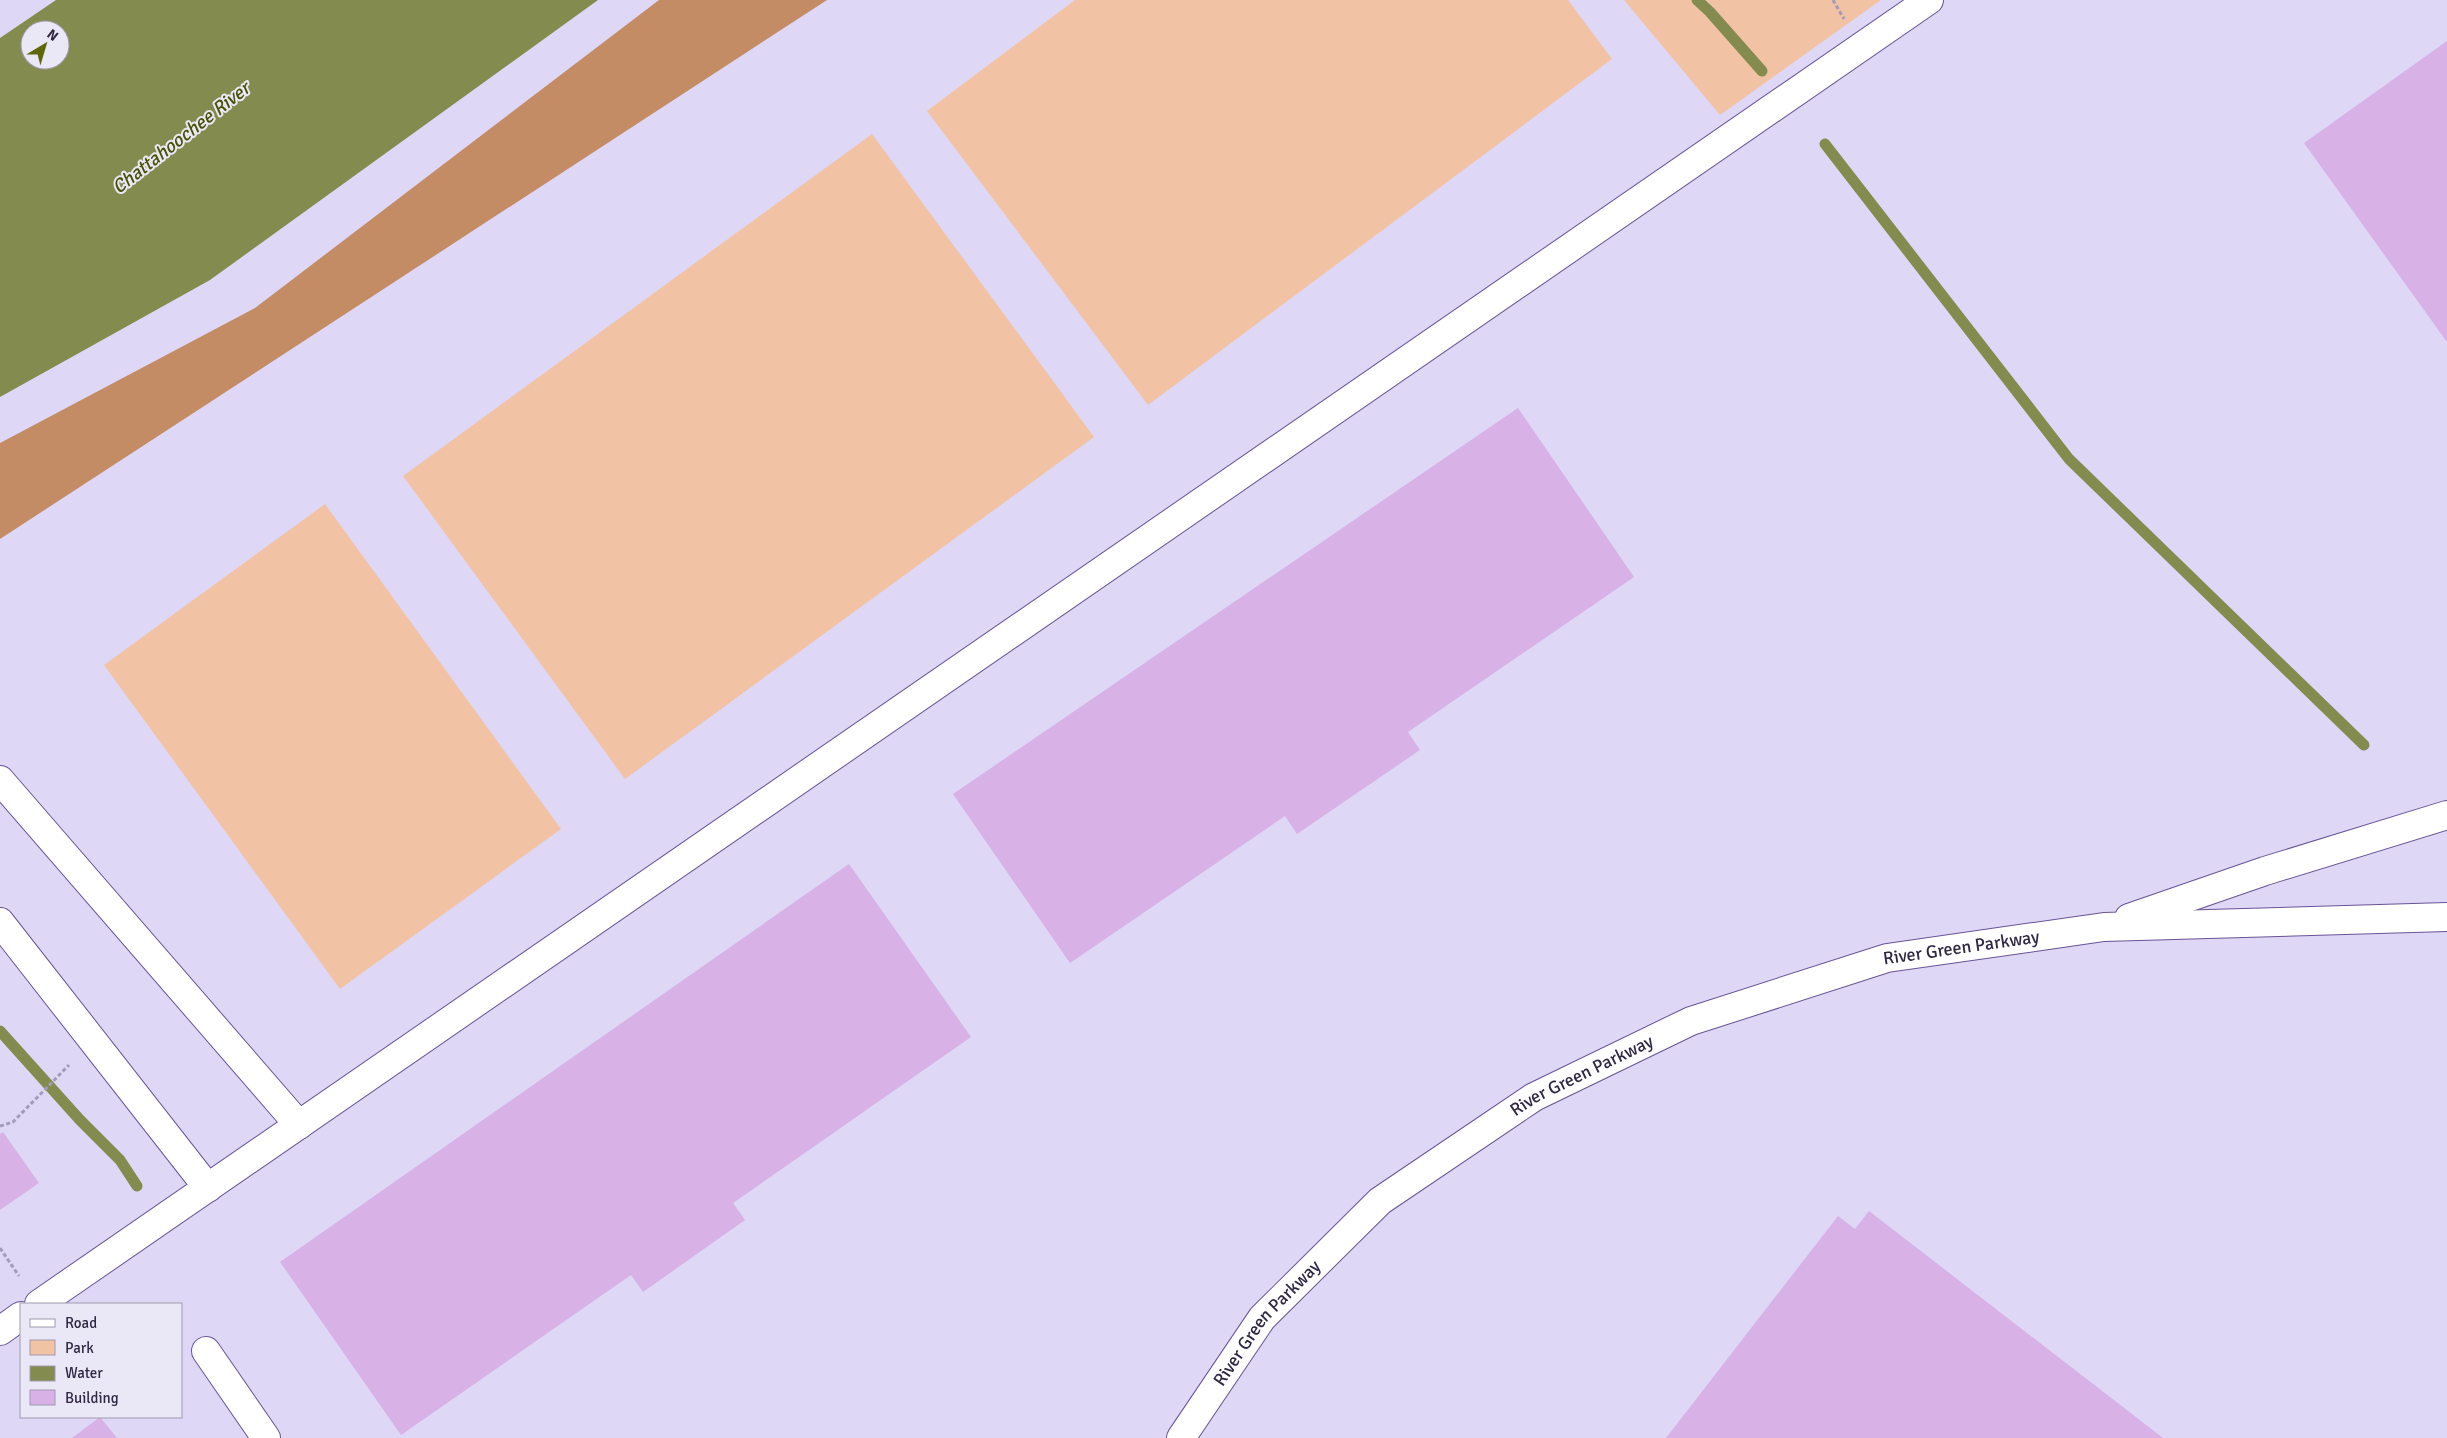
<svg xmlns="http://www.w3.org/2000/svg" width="2447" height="1438" font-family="Signika,sans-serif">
  <rect width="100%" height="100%" fill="#ded7f5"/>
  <path fill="#f1c3a4" d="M 1075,0 L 1568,0 L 1612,59 L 1148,405 L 927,111 Z
    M 1624,0 L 1881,0 L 1720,115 Z
    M 872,134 L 1094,437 L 625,779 L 403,476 Z
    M 325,504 L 561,829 L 340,989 L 104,665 Z"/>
  <path fill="#c38c65" d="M 659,0 L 827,0 L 0,539 L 0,443 L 255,308 Z"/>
  <path fill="#838c4e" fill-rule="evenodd" d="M 56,0 L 598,0 L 210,280 L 0,397 L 0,38 ZM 30,30 L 60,30 L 60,60 L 30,60 Z"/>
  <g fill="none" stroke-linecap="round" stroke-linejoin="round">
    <path stroke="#838c4e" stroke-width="11" d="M 1697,0 L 1710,12 L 1762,71
      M 1825,144 L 2069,459 L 2364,745
      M 0,1031 L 80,1120 L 120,1160 L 137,1186"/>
  </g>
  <path fill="#d8b1e7" d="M 2447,41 L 2447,342 L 2304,143 Z
    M 1518,408 L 1634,577 L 1408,732 L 1420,750 L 1297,834 L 1285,816 L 1070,963 L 953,794 Z
    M 849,864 L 971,1037 L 733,1203 L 745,1220 L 643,1292 L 631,1275 L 401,1435 L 280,1262 Z
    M 3,1132 L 39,1183 L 0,1210 L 0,1134 Z
    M 1869,1211 L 2163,1438 L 1666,1438 L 1838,1216 L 1855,1229 Z
    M 100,1417 L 117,1438 L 72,1438 Z"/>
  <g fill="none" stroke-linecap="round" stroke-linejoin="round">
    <defs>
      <g id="minor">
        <path d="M 0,780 L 299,1125"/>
        <path d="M 2129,918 L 2265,871 L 2447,815"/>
        <path d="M 0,922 L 208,1188"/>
        <path d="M 39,1304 L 1929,0"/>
        <path d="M 0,1331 L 21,1316"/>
        <path d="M 206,1351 L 266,1438"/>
        <path id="s1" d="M 1181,1438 L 1262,1318 L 1380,1201 L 1534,1097 L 1691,1021 L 1887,958 L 2104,927 L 2447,917"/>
      </g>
    </defs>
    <use href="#minor" stroke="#685496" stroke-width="30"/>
    <path stroke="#a39cb9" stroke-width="3" stroke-dasharray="4 2.5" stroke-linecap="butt" d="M 1833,0 L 1844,19
      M 0,1126 L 13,1122 L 69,1065
      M 0,1248 L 19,1276"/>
    <use href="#minor" stroke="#fff" stroke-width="28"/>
  </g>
  <g text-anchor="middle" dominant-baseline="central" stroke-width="4" stroke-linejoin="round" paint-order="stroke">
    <g font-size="18" fill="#2f2743" stroke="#eae7f6">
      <text stroke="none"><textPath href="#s1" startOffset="952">River Green Parkway</textPath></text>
      <text stroke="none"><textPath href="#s1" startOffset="549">River Green Parkway</textPath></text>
      <text stroke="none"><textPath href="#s1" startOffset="144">River Green Parkway</textPath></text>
    </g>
    <g font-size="19" font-style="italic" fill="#485002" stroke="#eae7f6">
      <text transform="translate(181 138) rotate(-38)">Chattahoochee River</text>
    </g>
  </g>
  <rect x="20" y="1303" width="162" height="115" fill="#eae7f6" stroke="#9f9aae"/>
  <rect x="30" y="1319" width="25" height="8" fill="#ffffff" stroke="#9f9aae"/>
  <text x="65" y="1328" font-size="15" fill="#2f2743">Road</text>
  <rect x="30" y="1340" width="25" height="15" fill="#f1c3a4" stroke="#9f9aae"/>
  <text x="65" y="1353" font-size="15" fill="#2f2743">Park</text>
  <rect x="30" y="1366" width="25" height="15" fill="#838c4e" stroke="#9f9aae"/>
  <text x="65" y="1378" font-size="15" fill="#2f2743">Water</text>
  <rect x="30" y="1390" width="25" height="15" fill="#d8b1e7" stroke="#9f9aae"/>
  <text x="65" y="1403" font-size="15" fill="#2f2743">Building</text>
  <g transform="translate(45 45) rotate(38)"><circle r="24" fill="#eae7f6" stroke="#9f9aae"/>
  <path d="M0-4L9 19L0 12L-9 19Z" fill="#5d670a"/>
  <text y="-8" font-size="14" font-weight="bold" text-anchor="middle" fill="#2f2743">N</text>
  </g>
</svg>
